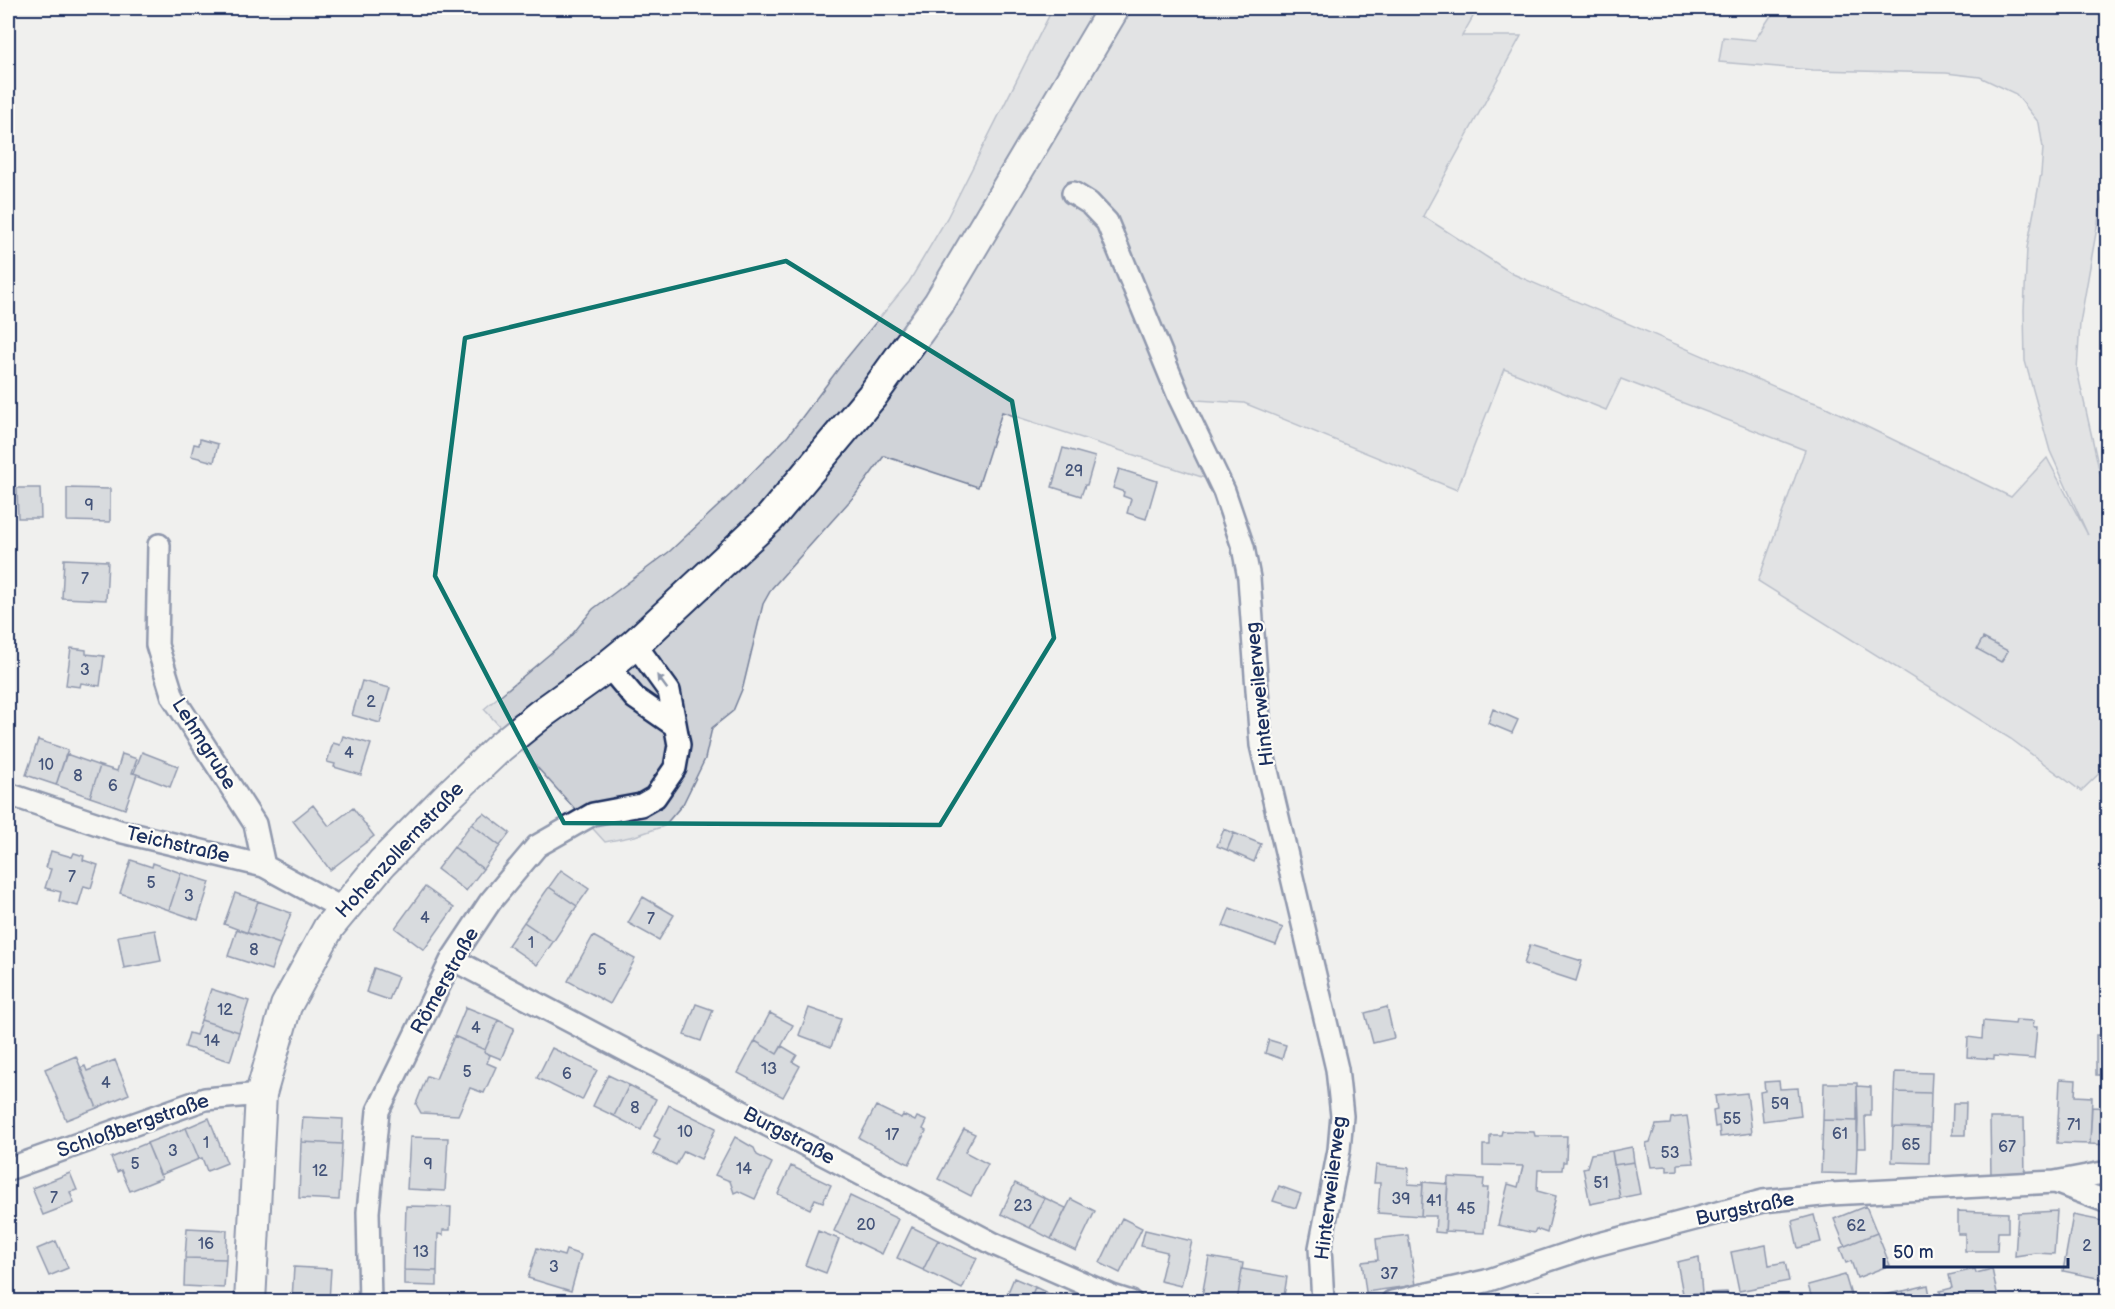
<svg xmlns="http://www.w3.org/2000/svg" width="2115" height="1309" font-family="'Balsamiq Sans',sans-serif">
  <rect width="100%" height="100%" fill="#f0f0ee"/>
  <filter id="ink" filterUnits="userSpaceOnUse"><feTurbulence type="fractalNoise" baseFrequency=".0167" numOctaves="2"/><feDisplacementMap in="SourceGraphic" scale="12" xChannelSelector="R" yChannelSelector="G"/><feConvolveMatrix kernelMatrix="1 2 1 2 8 2 1 2 1" color-interpolation-filters="sRGB"/></filter>
  <g filter="url(#ink)">
    <path fill="#d0d3d8" stroke="#76819b" stroke-width="1.5" d="M 1053,8 L 1478,8 L 1462,36 L 1521,36 L 1423,216 L 1513,274 L 1801,398 L 1822,405 L 2011,497 L 2047,458 L 2088,535 L 2050,451 L 2025,361 L 2024,310 L 2027,248 L 2041,174 L 2043,148 L 2039,123 L 2016,94 L 1980,77 L 1946,73 L 1813,70 L 1719,62 L 1723,37 L 1755,40 L 1776,8 L 2107,8 L 2107,171 L 2080,323 L 2077,370 L 2103,487 L 2107,495 L 2108,765 L 2081,791 L 2011,739 L 1758,581 L 1805,450 L 1621,379 L 1606,410 L 1504,369 L 1457,490 L 1244,403 L 1181,399 L 1220,483 L 1002,412 L 978,487 L 884,456 L 856,494 L 772,588 L 763,604 L 743,687 L 733,711 L 712,728 L 705,759 L 683,804 L 664,826 L 635,836 L 605,842 L 484,709 L 570,637 L 593,609 L 670,551 L 730,495 L 788,436 L 845,360 L 909,282 L 947,218 Z"/>
    <path fill="#bbc0ca" stroke="#1b2f5e" stroke-width="1.5" d="M 200,439 L 218,444 L 214,462 L 191,456 L 194,444 L 199,445 Z
      M 1063,448 L 1095,457 L 1087,485 L 1085,485 L 1081,496 L 1052,487 Z
      M 1119,469 L 1157,481 L 1146,519 L 1127,513 L 1131,499 L 1123,496 L 1124,492 L 1113,488 Z
      M 17,488 L 40,488 L 41,518 L 18,518 Z
      M 67,488 L 110,489 L 110,522 L 67,521 Z
      M 64,559 L 108,561 L 106,600 L 62,598 Z
      M 1983,638 L 2008,651 L 2001,662 L 1977,649 Z
      M 71,648 L 86,650 L 86,654 L 104,656 L 100,686 L 81,683 L 80,687 L 66,685 Z
      M 362,681 L 390,688 L 380,723 L 352,715 Z
      M 1493,709 L 1518,720 L 1512,733 L 1488,723 Z
      M 343,736 L 371,744 L 361,775 L 334,767 L 335,764 L 327,762 L 333,743 L 340,745 Z
      M 38,740 L 68,750 L 56,785 L 26,775 Z
      M 142,752 L 178,766 L 170,787 L 134,773 Z
      M 66,754 L 100,766 L 90,797 L 56,785 Z
      M 122,754 L 137,759 L 132,773 L 137,774 L 125,809 L 90,797 L 100,766 L 117,771 Z
      M 313,805 L 329,826 L 353,808 L 374,836 L 330,870 L 293,821 Z
      M 484,813 L 510,833 L 500,846 L 471,824 Z
      M 471,824 L 500,846 L 483,869 L 454,847 Z
      M 1224,829 L 1234,833 L 1227,850 L 1217,846 Z
      M 1234,833 L 1261,844 L 1254,862 L 1227,850 Z
      M 454,847 L 483,869 L 466,891 L 437,869 Z
      M 51,851 L 72,857 L 74,853 L 84,856 L 83,860 L 98,865 L 91,888 L 84,886 L 78,906 L 59,901 L 61,892 L 45,888 L 51,869 L 46,868 Z
      M 131,860 L 152,867 L 153,863 L 181,873 L 169,910 L 120,893 Z
      M 561,870 L 589,889 L 577,906 L 549,887 Z
      M 181,873 L 210,882 L 198,920 L 169,910 Z
      M 425,887 L 454,908 L 424,950 L 395,928 Z
      M 549,887 L 577,906 L 553,942 L 524,922 Z
      M 235,893 L 258,901 L 247,933 L 224,924 Z
      M 643,897 L 674,915 L 659,940 L 628,923 Z
      M 258,901 L 291,913 L 280,944 L 247,933 Z
      M 1230,908 L 1283,928 L 1276,945 L 1223,926 Z
      M 524,922 L 553,942 L 537,965 L 508,945 Z
      M 237,929 L 280,944 L 271,970 L 228,956 Z
      M 155,930 L 161,961 L 124,968 L 118,936 Z
      M 593,936 L 635,959 L 610,1004 L 568,981 Z
      M 1530,945 L 1582,961 L 1576,981 L 1524,964 Z
      M 374,968 L 398,977 L 389,1000 L 366,992 Z
      M 211,989 L 249,1001 L 239,1032 L 201,1020 Z
      M 696,1004 L 713,1010 L 701,1041 L 684,1035 Z
      M 466,1007 L 498,1020 L 485,1050 L 454,1036 Z
      M 1387,1007 L 1394,1038 L 1373,1043 L 1365,1013 Z
      M 809,1008 L 841,1019 L 831,1047 L 799,1035 Z
      M 770,1013 L 793,1025 L 777,1054 L 755,1041 Z
      M 201,1020 L 239,1032 L 230,1061 L 185,1047 L 189,1033 L 196,1035 Z
      M 498,1020 L 514,1028 L 501,1059 L 484,1052 Z
      M 2016,1020 L 2034,1021 L 2033,1027 L 2037,1027 L 2034,1059 L 1994,1056 L 1994,1059 L 1967,1057 L 1968,1037 L 1982,1039 L 1983,1021 L 2015,1024 Z
      M 2096,1035 L 2108,1035 L 2108,1075 L 2096,1075 Z
      M 454,1036 L 485,1050 L 484,1052 L 490,1055 L 487,1063 L 496,1067 L 484,1093 L 470,1088 L 458,1115 L 421,1113 L 416,1104 L 427,1076 L 436,1079 Z
      M 1269,1040 L 1286,1045 L 1282,1059 L 1265,1053 Z
      M 755,1041 L 777,1054 L 782,1046 L 797,1055 L 793,1062 L 800,1066 L 783,1097 L 738,1073 Z
      M 552,1048 L 597,1070 L 582,1100 L 537,1078 Z
      M 76,1056 L 97,1108 L 66,1120 L 45,1069 Z
      M 115,1060 L 129,1094 L 97,1108 L 80,1068 L 85,1066 L 87,1071 Z
      M 1895,1072 L 1932,1073 L 1931,1093 L 1894,1092 Z
      M 608,1075 L 629,1085 L 614,1116 L 593,1106 Z
      M 2060,1079 L 2076,1080 L 2075,1096 L 2092,1097 L 2090,1144 L 2057,1143 Z
      M 1779,1081 L 1780,1089 L 1798,1088 L 1801,1116 L 1763,1121 L 1760,1092 L 1765,1091 L 1764,1082 Z
      M 1824,1083 L 1857,1083 L 1858,1121 L 1823,1120 Z
      M 629,1085 L 656,1099 L 641,1130 L 614,1116 Z
      M 1857,1086 L 1871,1087 L 1871,1116 L 1865,1116 L 1866,1148 L 1857,1148 Z
      M 1894,1092 L 1931,1093 L 1930,1128 L 1893,1127 Z
      M 1747,1093 L 1752,1133 L 1720,1137 L 1719,1126 L 1715,1127 L 1713,1111 L 1717,1110 L 1715,1096 Z
      M 1953,1103 L 1966,1103 L 1965,1135 L 1952,1135 Z
      M 669,1105 L 716,1128 L 701,1159 L 684,1151 L 676,1165 L 653,1154 L 660,1139 L 654,1136 Z
      M 876,1106 L 901,1118 L 903,1115 L 915,1121 L 917,1117 L 927,1121 L 923,1129 L 926,1131 L 909,1164 L 859,1138 Z
      M 2092,1107 L 2108,1108 L 2108,1145 L 2090,1144 Z
      M 1687,1116 L 1694,1163 L 1678,1164 L 1678,1170 L 1667,1171 L 1667,1166 L 1651,1167 L 1646,1143 L 1650,1142 L 1656,1125 L 1670,1124 L 1671,1118 Z
      M 303,1117 L 343,1119 L 342,1144 L 301,1142 Z
      M 209,1118 L 227,1163 L 207,1171 L 202,1158 L 199,1159 L 186,1128 Z
      M 1990,1118 L 2024,1118 L 2025,1176 L 1991,1177 Z
      M 1823,1120 L 1858,1121 L 1856,1174 L 1821,1173 Z
      M 1893,1127 L 1930,1128 L 1929,1163 L 1892,1162 Z
      M 186,1128 L 199,1159 L 160,1175 L 147,1143 Z
      M 964,1129 L 975,1134 L 965,1152 L 988,1164 L 971,1196 L 938,1179 Z
      M 1502,1131 L 1534,1132 L 1535,1136 L 1567,1136 L 1566,1162 L 1563,1162 L 1562,1170 L 1538,1170 L 1537,1191 L 1556,1196 L 1547,1233 L 1536,1229 L 1534,1233 L 1498,1225 L 1508,1184 L 1518,1187 L 1523,1166 L 1483,1165 L 1483,1145 L 1490,1145 L 1490,1135 L 1501,1135 Z
      M 410,1137 L 448,1138 L 445,1191 L 407,1189 Z
      M 735,1137 L 754,1148 L 757,1155 L 772,1163 L 755,1199 L 738,1191 L 734,1193 L 730,1181 L 715,1175 Z
      M 301,1142 L 342,1144 L 339,1200 L 299,1198 Z
      M 147,1143 L 162,1178 L 130,1191 L 121,1170 L 117,1172 L 111,1158 Z
      M 1632,1147 L 1634,1162 L 1614,1165 L 1612,1151 Z
      M 1612,1151 L 1620,1198 L 1590,1204 L 1583,1168 L 1587,1167 L 1591,1154 Z
      M 1634,1162 L 1640,1194 L 1620,1198 L 1614,1165 Z
      M 1376,1165 L 1409,1168 L 1408,1184 L 1423,1185 L 1421,1216 L 1378,1213 L 1380,1183 L 1374,1183 Z
      M 791,1166 L 831,1185 L 823,1202 L 815,1199 L 810,1209 L 778,1194 Z
      M 70,1173 L 77,1190 L 70,1192 L 74,1203 L 43,1215 L 32,1188 Z
      M 1448,1177 L 1484,1179 L 1483,1188 L 1488,1188 L 1484,1233 L 1445,1231 Z
      M 1423,1182 L 1448,1184 L 1445,1233 L 1435,1232 L 1436,1216 L 1421,1216 Z
      M 1015,1183 L 1045,1198 L 1030,1228 L 1001,1214 Z
      M 1279,1186 L 1301,1194 L 1296,1208 L 1273,1201 Z
      M 850,1196 L 898,1219 L 882,1254 L 834,1231 Z
      M 1045,1198 L 1066,1208 L 1051,1239 L 1030,1228 Z
      M 1071,1199 L 1095,1211 L 1076,1251 L 1051,1239 Z
      M 406,1206 L 451,1207 L 450,1230 L 443,1230 L 443,1235 L 438,1234 L 437,1271 L 404,1270 Z
      M 1866,1206 L 1877,1233 L 1845,1246 L 1834,1219 Z
      M 1958,1211 L 2008,1213 L 2008,1232 L 1998,1232 L 1997,1251 L 1965,1251 L 1965,1234 L 1958,1234 Z
      M 2057,1211 L 2054,1254 L 2035,1253 L 2015,1256 L 2018,1213 Z
      M 1814,1215 L 1821,1242 L 1798,1248 L 1792,1221 Z
      M 2073,1215 L 2108,1222 L 2107,1280 L 2063,1271 Z
      M 1122,1218 L 1142,1228 L 1120,1273 L 1100,1263 Z
      M 912,1227 L 938,1240 L 923,1270 L 897,1258 Z
      M 187,1228 L 227,1230 L 226,1259 L 185,1258 Z
      M 1145,1230 L 1192,1241 L 1181,1286 L 1160,1281 L 1167,1252 L 1141,1246 Z
      M 818,1231 L 839,1239 L 826,1273 L 805,1265 Z
      M 1877,1233 L 1890,1265 L 1857,1278 L 1851,1261 L 1846,1263 L 1840,1248 Z
      M 1408,1235 L 1416,1285 L 1366,1292 L 1362,1262 L 1378,1260 L 1376,1239 Z
      M 938,1240 L 977,1258 L 962,1289 L 923,1270 Z
      M 56,1241 L 68,1268 L 49,1276 L 37,1249 Z
      M 1766,1245 L 1769,1265 L 1785,1262 L 1789,1281 L 1739,1291 L 1731,1252 Z
      M 537,1248 L 564,1256 L 566,1250 L 581,1255 L 571,1291 L 528,1278 Z
      M 1209,1257 L 1243,1263 L 1237,1302 L 1202,1296 Z
      M 1699,1257 L 1702,1293 L 1683,1294 L 1677,1262 Z
      M 185,1258 L 226,1259 L 224,1288 L 184,1286 Z
      M 294,1267 L 331,1269 L 329,1301 L 292,1299 Z
      M 1242,1269 L 1287,1277 L 1283,1302 L 1237,1302 Z
      M 1975,1269 L 1976,1273 L 1992,1269 L 1999,1302 L 1942,1302 L 1940,1291 L 1952,1288 L 1949,1275 Z
      M 404,1270 L 437,1271 L 437,1286 L 404,1285 Z
      M 1845,1275 L 1853,1302 L 1813,1302 L 1808,1285 Z
      M 1014,1278 L 1035,1287 L 1029,1302 L 1004,1302 Z
      M 1928,1285 L 1931,1302 L 1906,1302 L 1903,1291 Z
      M 1035,1287 L 1056,1297 L 1054,1302 L 1029,1302 Z
      M 1539,1291 L 1542,1302 L 1504,1302 Z
      M 1903,1291 L 1906,1302 L 1865,1302 L 1865,1299 Z
      M 1727,1292 L 1728,1302 L 1683,1302 L 1683,1294 Z
      M 1586,1294 L 1589,1302 L 1566,1302 Z
      M 292,1299 L 329,1301 L 329,1302 L 292,1302 Z"/>
    <g fill="none" stroke-linecap="round" stroke-linejoin="round">
      <defs>
        <path id="street" d="M 1073,193 L 1089,203 L 1107,222 L 1180,399 L 1224,491 L 1243,547 L 1249,578 L 1261,745 L 1337,1069 L 1342,1116 L 1339,1150 L 1320,1248 L 1323,1302
          M 159,545 L 157,645 L 173,697 L 255,824 L 264,866
          M 608,666 L 635,698 L 674,725
          M 8,794 L 119,831 L 264,866 L 343,909
          M 452,959 L 994,1244 L 1112,1296 L 1131,1302
          M 8,1169 L 205,1099 L 261,1094
          M 2055,1182 L 2108,1202
          M 370,1302 L 368,1212 L 378,1111 L 452,959 L 490,902 L 537,846 L 593,814 L 641,805 L 655,797 L 675,768 L 679,745 L 669,691 L 635,644
          M 1392,1302 L 1486,1281 L 1588,1247 L 1763,1201 L 1831,1194 L 2055,1182 L 2108,1172"/>
        <path id="secondary" d="M 250,1302 L 261,1094 L 286,1006 L 329,927 L 382,863 L 446,798 L 500,747 L 541,714 L 608,666 L 635,644 L 770,518 L 872,396 L 939,303 L 1114,8"/>
      </defs>
      <use href="#street" stroke="#1b2f5e" stroke-width="26"/>
      <use href="#secondary" stroke="#1b2f5e" stroke-width="34"/>
      <use href="#street" stroke="#fdfcf7" stroke-width="21"/>
      <use href="#secondary" stroke="#fdfcf7" stroke-width="30"/>
    </g>
    <defs><path id="oneway-solid" d="M-6-.8H1V-3.2L6.5 0L1 3.2V.8H-6Z" transform="scale(1.5)"/></defs>
    <use fill="#8c96aa" href="#oneway-solid" transform="translate(662 682) rotate(-126)"/>
  </g>
  <path d="M0 0H2115V1309H0ZM 786,261 L 1012,401 L 1054,638 L 940,825 L 564,823 L 435,576 L 465,338 Z" fill="#f0f0ee" fill-opacity=".55" fill-rule="evenodd"/>
  <path fill="none" stroke="#0f766e" stroke-width="4.5" stroke-linejoin="round" d="M 786,261 L 1012,401 L 1054,638 L 940,825 L 564,823 L 435,576 L 465,338 Z"/>
  <g text-anchor="middle" dominant-baseline="central" stroke-width="4.5" stroke-linejoin="round" paint-order="stroke">
    <g font-size="16" fill="#435379">
      <text x="1074" y="471">29</text>
      <text x="89" y="505">9</text>
      <text x="85" y="579">7</text>
      <text x="85" y="670">3</text>
      <text x="371" y="702">2</text>
      <text x="349" y="753">4</text>
      <text x="46" y="765">10</text>
      <text x="78" y="776">8</text>
      <text x="113" y="786">6</text>
      <text x="72" y="877">7</text>
      <text x="151" y="883">5</text>
      <text x="189" y="896">3</text>
      <text x="425" y="918">4</text>
      <text x="651" y="919">7</text>
      <text x="531" y="943">1</text>
      <text x="254" y="950">8</text>
      <text x="602" y="970">5</text>
      <text x="225" y="1010">12</text>
      <text x="476" y="1028">4</text>
      <text x="212" y="1041">14</text>
      <text x="769" y="1069">13</text>
      <text x="467" y="1072">5</text>
      <text x="567" y="1074">6</text>
      <text x="106" y="1083">4</text>
      <text x="1780" y="1104">59</text>
      <text x="635" y="1108">8</text>
      <text x="1732" y="1119">55</text>
      <text x="2074" y="1125">71</text>
      <text x="685" y="1132">10</text>
      <text x="1840" y="1134">61</text>
      <text x="892" y="1135">17</text>
      <text x="206" y="1143">1</text>
      <text x="1911" y="1145">65</text>
      <text x="2007" y="1147">67</text>
      <text x="173" y="1151">3</text>
      <text x="1670" y="1153">53</text>
      <text x="135" y="1164">5</text>
      <text x="428" y="1164">9</text>
      <text x="744" y="1169">14</text>
      <text x="320" y="1171">12</text>
      <text x="1601" y="1183">51</text>
      <text x="54" y="1198">7</text>
      <text x="1401" y="1199">39</text>
      <text x="1434" y="1201">41</text>
      <text x="1023" y="1206">23</text>
      <text x="1466" y="1209">45</text>
      <text x="866" y="1225">20</text>
      <text x="1856" y="1226">62</text>
      <text x="206" y="1244">16</text>
      <text x="2087" y="1246">2</text>
      <text x="421" y="1252">13</text>
      <text x="554" y="1267">3</text>
      <text x="1389" y="1274">37</text>
    </g>
    <g font-size="20" fill="#1b2f5e" stroke="#fdfcf7">
      <text transform="translate(1260 694) rotate(-96)">Hinterweilerweg</text>
      <text transform="translate(204 744) rotate(58)">Lehmgrube</text>
      <text transform="translate(178 845) rotate(13)">Teichstraße</text>
      <text transform="translate(400 850) rotate(-47)">Hohenzollernstraße</text>
      <text transform="translate(445 981) rotate(-61)">Römerstraße</text>
      <text transform="translate(133 1126) rotate(-19)">Schloßbergstraße</text>
      <text transform="translate(789 1136) rotate(28)">Burgstraße</text>
      <text transform="translate(1331 1188) rotate(-83)">Hinterweilerweg</text>
      <text transform="translate(1745 1209) rotate(-12)">Burgstraße</text>
    </g>
  </g>
  <rect width="2115" height="1309" fill="none" stroke="#fdfcf7" stroke-width="30"/>
  <rect x="15" y="15" width="2085" height="1279" fill="none" stroke="#1b2f5e" stroke-width="2" filter="url(#ink)"/>
  <path d="M1884 1258v9h184v-9" fill="none" stroke="#1b2f5e" stroke-width="3"/>
  <text x="1893" y="1258" font-size="18" fill="#1b2f5e" stroke="#fdfcf7" stroke-width="4.5" paint-order="stroke">50 m</text>
</svg>
